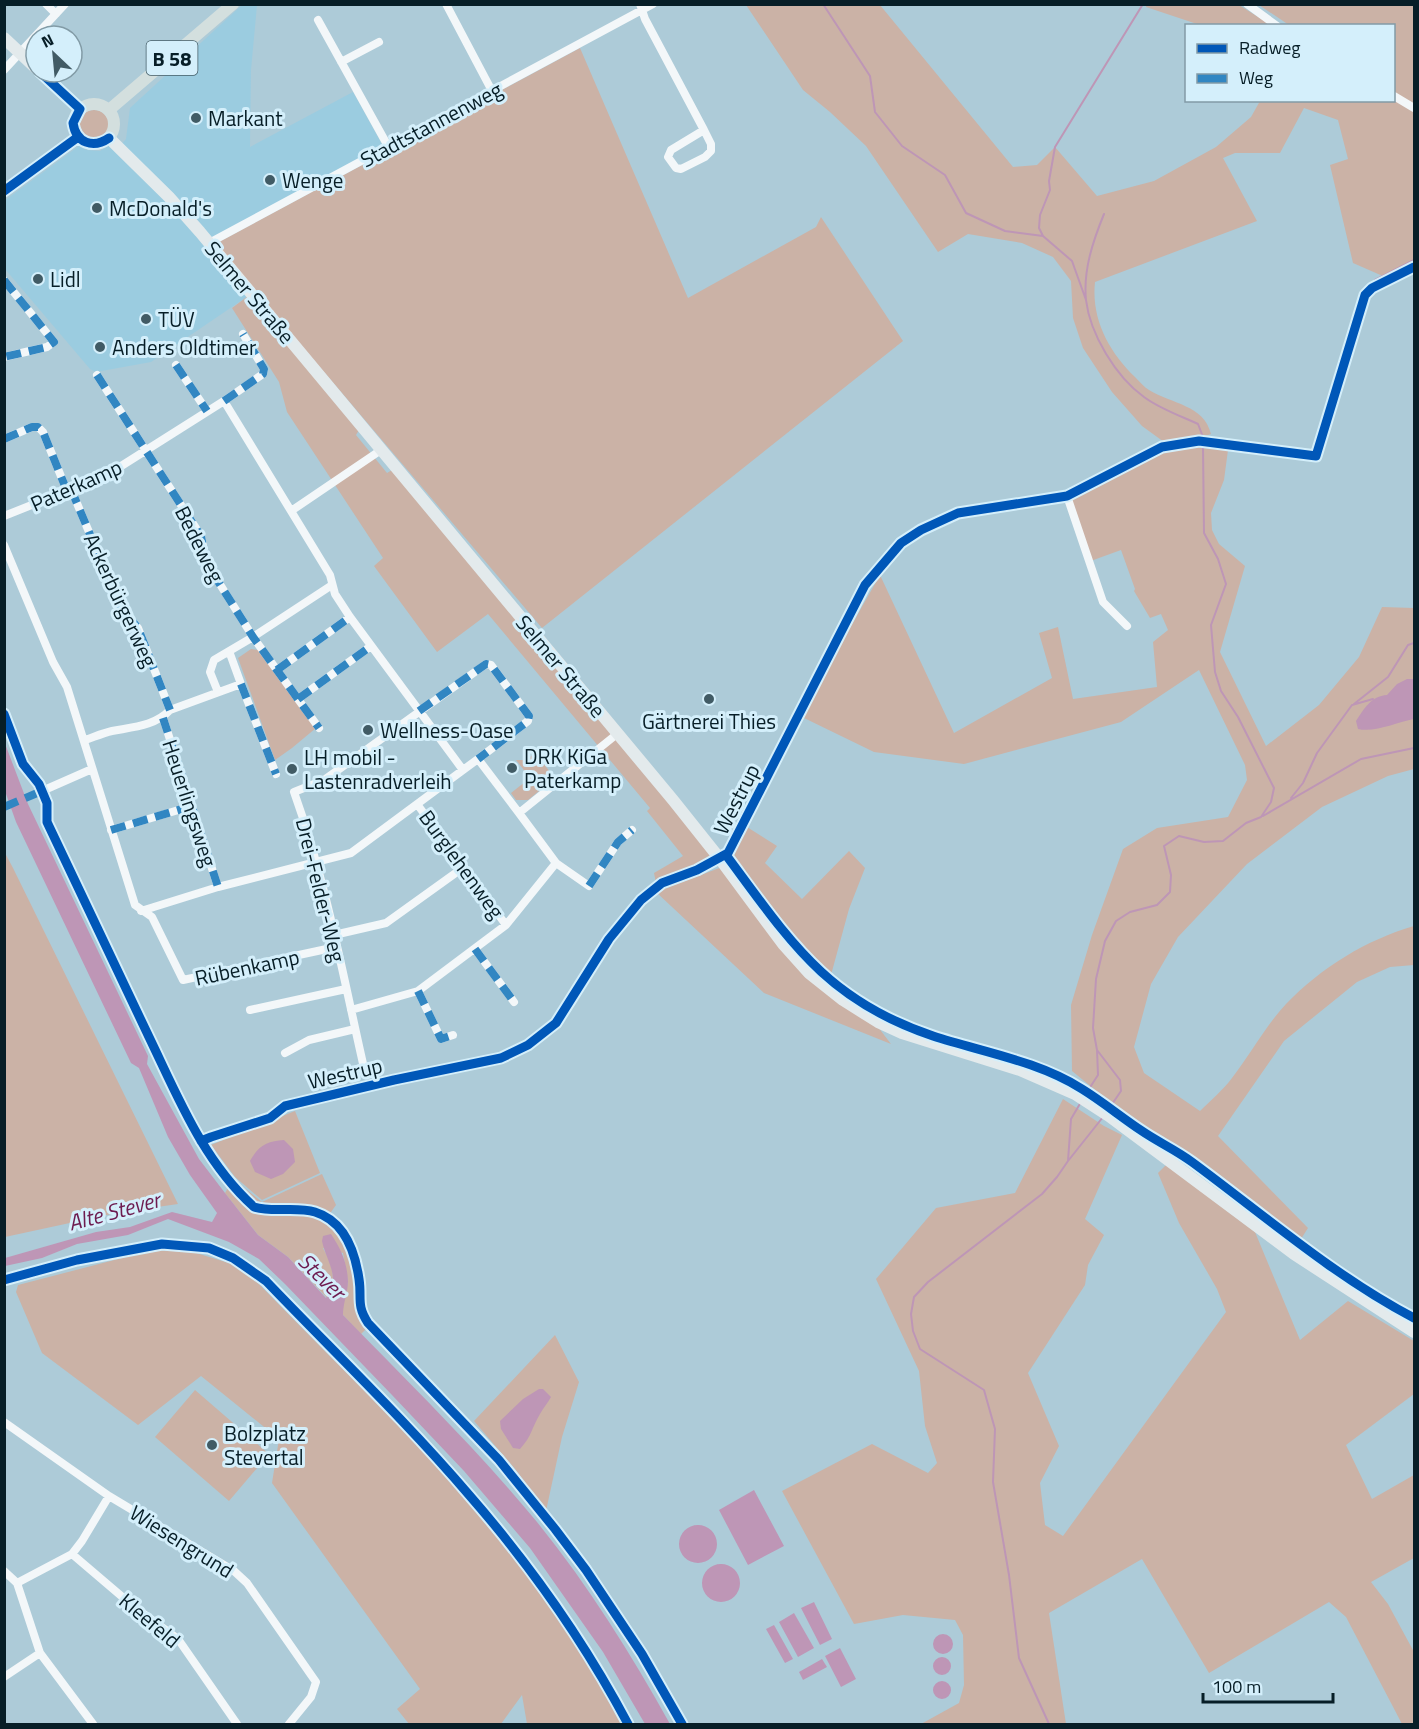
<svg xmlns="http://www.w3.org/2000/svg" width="1419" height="1729" font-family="'Titillium Web',sans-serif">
  <rect width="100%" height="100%" fill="#adcbd8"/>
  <path fill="#9bcce0" d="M 242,5 L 257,5 L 251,70 L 250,147 L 353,92 L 384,148 L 248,296 L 151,362 L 96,372 L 90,369 L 5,269 L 4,201 L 79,146 L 86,150 L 100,151 L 112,144 L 117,149 L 126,139 L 130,108 Z"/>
  <path fill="#cbb2a6" d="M 1147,4 L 1239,5 L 1271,25 L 1200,25 L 1146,7 Z
    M 746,5 L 880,5 L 1013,167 L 1037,165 L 1055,147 L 1097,196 L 1154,181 L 1216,147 L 1251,117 L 1260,101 L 1394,100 L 1394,26 L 1289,25 L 1259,5 L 1414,5 L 1414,262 L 1385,277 L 1353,263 L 1330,165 L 1348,159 L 1338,120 L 1304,108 L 1280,153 L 1235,153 L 1223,158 L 1257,221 L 1095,282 C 1091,319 1109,352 1135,377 C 1140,382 1144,387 1149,390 C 1172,404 1204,405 1211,434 L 1199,438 L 1164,442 L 1142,426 L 1112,392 L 1083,348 L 1073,318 L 1071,281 L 1053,257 L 1022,243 L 968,234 L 938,252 L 866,146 L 830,112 L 803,90 Z
    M 580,48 L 688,298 L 816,227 L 821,217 L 903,341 L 542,628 L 215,244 Z
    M79 125a15 15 0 1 1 30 0a15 15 0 1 1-30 0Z
    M 248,296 L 359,430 L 356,435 L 387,473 L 392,470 L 716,860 L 656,883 L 654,873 L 683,856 L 647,811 L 650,808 L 488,614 L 437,652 L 374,566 L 383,558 L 287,412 L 279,382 L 232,308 Z
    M 1199,445 L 1228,450 L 1224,480 L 1211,513 L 1212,530 L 1219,544 L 1245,566 L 1220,652 L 1266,746 L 1319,705 L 1359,657 L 1382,607 L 1414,608 L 1414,769 L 1388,776 L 1322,807 L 1247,864 L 1178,937 L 1151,984 L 1134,1047 L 1144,1073 L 1200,1111 C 1211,1100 1223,1090 1232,1078 C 1250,1055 1267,1024 1286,1004 C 1322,967 1366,940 1414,926 L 1414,965 L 1390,967 L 1357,982 L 1284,1041 L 1218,1136 L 1308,1228 L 1301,1239 L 1137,1124 L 1072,1071 L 1071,1005 L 1092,935 L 1123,849 L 1157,828 L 1228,817 L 1247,780 L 1245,765 L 1199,670 L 1121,722 L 964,764 L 874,752 L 802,717 L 838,649 L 880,575 L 954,733 L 1052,678 L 1039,633 L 1058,627 L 1073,699 L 1157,687 L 1153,642 L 1168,630 L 1161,614 L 1150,618 L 1134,591 L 1135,589 L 1121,550 L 1088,562 L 1068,499 L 1161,449 Z
    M 251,649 L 259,650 L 316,728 L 292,748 L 275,760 L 238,658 Z
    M 535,753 L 555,778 L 528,800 L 516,800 L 511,793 L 530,778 L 516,760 L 526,760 Z
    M 747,827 L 777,846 L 765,863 L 802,899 L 849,851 L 865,868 L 849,909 L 831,975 L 800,944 L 731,857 Z
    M 5,853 L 13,868 L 178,1204 L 116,1213 L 5,1237 Z
    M 722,867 L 759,921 L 878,1027 L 891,1044 L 764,993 L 656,892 Z
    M 1063,1099 L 1104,1126 L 1122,1135 L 1085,1219 L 1104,1235 L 1088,1265 L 1085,1285 L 1028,1373 L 1059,1446 L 1040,1483 L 1045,1525 L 1063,1536 L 1226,1312 L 1217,1289 L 1179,1223 L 1158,1173 L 1166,1165 L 1255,1232 L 1300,1340 L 1348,1301 L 1414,1341 L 1414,1394 L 1346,1445 L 1372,1499 L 1414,1475 L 1414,1558 L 1371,1582 L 1388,1604 L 1414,1652 L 1414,1724 L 1402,1724 L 1346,1617 L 1329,1602 L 1209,1673 L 1142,1559 L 1049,1613 L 1066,1724 L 921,1724 L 959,1703 L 964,1685 L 963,1635 L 955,1620 L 903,1615 L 854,1624 L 782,1491 L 872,1444 L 928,1473 L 937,1463 L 925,1426 L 919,1371 L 876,1279 L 936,1208 L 1015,1193 Z
    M 295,1111 L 320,1173 L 262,1200 L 235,1177 L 211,1145 Z
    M 322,1174 L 336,1205 L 326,1219 L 343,1234 L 353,1257 L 358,1282 L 358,1313 L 367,1328 L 361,1334 L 343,1315 L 343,1304 L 348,1282 L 343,1253 L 323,1248 C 332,1264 338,1281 327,1298 L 288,1257 L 258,1235 L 225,1193 L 233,1179 L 262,1202 Z
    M 153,1250 L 193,1252 L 232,1264 L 258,1283 C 313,1340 369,1394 424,1451 C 445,1473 463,1497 483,1520 C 536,1585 585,1651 625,1724 L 527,1724 L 522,1695 L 501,1724 L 409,1724 L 397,1709 L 420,1689 L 272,1483 L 279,1439 L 201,1376 L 138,1425 L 42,1353 L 16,1292 L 18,1285 Z
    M 555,1335 L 579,1382 L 562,1437 L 546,1511 L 515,1469 L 474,1421 Z
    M 195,1390 L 269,1454 L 229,1501 L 155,1437 Z"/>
  <path fill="#be96b6" d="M 1407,679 L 1414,679 L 1414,719 C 1397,722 1375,733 1358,729 L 1356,721 C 1364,709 1371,696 1387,695 L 1397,684 Z
    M 4,741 L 28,804 L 148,1056 L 147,1064 L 199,1159 L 225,1193 L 258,1235 L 288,1257 L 326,1298 C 342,1278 326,1261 322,1241 L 323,1236 L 331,1234 C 341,1249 347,1262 348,1281 C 348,1292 343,1303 343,1315 C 409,1383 477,1449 537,1522 C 588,1585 631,1654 670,1724 L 645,1724 L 603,1652 L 530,1548 L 464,1471 L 392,1395 L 285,1284 L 259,1259 L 229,1242 L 168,1219 L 128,1235 L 77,1244 L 42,1258 L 5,1266 L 5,1258 L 96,1232 L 130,1227 L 172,1212 L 212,1222 L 217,1213 L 190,1175 L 168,1137 L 139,1068 L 131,1063 L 16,822 L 5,791 Z
    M 284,1140 L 293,1149 L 295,1162 L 283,1174 L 271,1179 L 255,1172 L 250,1161 C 258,1146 267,1141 284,1140 Z
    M 539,1389 L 543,1389 L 551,1397 C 548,1403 543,1408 540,1414 C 532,1427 532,1436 520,1449 L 513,1448 L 501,1429 L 500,1421 L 523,1399 Z
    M 754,1490 L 784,1546 L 748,1565 L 719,1510 Z
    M679 1544a19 19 0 1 1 38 0a19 19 0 1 1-38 0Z
    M702 1583a19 19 0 1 1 38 0a19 19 0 1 1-38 0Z
    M 814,1602 L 832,1639 L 820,1645 L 801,1608 Z
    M 794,1613 L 814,1648 L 798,1657 L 779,1622 Z
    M 774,1625 L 793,1659 L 785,1663 L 766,1629 Z
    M933 1644a10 10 0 1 1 20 0a10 10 0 1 1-20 0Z
    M 840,1648 L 856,1679 L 841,1687 L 825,1656 Z
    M933 1666a9 9 0 1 1 18 0a9 9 0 1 1-18 0Z
    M 822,1659 L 827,1667 L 803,1680 L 799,1672 Z
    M933 1690a9 9 0 1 1 18 0a9 9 0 1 1-18 0Z"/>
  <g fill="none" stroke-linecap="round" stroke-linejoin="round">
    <path stroke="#be96b6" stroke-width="2" d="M 823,4 L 870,76 L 875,112 L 902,146 L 945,175 L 966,213 L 1005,231 L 1043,236 L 1072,261 L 1086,300
      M 1104,214 C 1093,241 1083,270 1086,300 C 1090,334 1116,377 1144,397 C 1160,409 1181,416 1198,424 L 1203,437
      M 1043,236 L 1039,228 L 1040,215 L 1050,190 L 1049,181 L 1055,147 L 1143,4
      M 1375,280 L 1414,260
      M 1354,704 L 1388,677 L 1408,645 L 1414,643
      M 1291,798 L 1303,783 L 1317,753 L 1352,705 L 1373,699
      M 1263,816 L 1361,759 L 1414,748
      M 1097,1050 L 1120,1080 L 1121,1091 L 1108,1110
      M 1085,1095 L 1098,1075 L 1097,1050 L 1093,1028 L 1096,979 L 1105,941 L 1116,921 L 1130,912 L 1157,905 L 1170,892 L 1171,875 L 1164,846 L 1179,836 L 1204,842 L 1223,841 L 1246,823 L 1261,817 L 1271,802 L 1274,788 L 1238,717 L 1221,691 L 1215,672 L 1211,625 L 1226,584 L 1218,559 L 1204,533 L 1203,447
      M 1068,1161 L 1103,1117
      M 1049,1724 L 1019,1658 L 1009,1575 L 993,1482 L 995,1429 L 984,1390 L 920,1349 L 913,1331 L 911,1314 L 914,1297 L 928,1282 L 1042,1194 L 1057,1177 L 1068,1161 L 1071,1119 L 1081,1102"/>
    <path stroke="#f3f7f9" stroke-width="8" d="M 46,4 L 56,14
      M 446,4 L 492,91
      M 640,4 L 645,19 L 704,130 L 711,144 L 711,151 L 705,157 L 681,169 L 676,168 L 668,157 L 671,150 L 704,130
      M 1247,4 L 1277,26
      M 318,20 L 389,148
      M 341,62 L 379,42
      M 4,70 L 65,4
      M 1394,96 L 1414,108
      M 209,243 L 653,4
      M 4,280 L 54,342 L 47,347 L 4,357
      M 176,365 L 207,411
      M 97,375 L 201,536 L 206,562 L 253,637 L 319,728
      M 224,401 L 263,374 L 264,369 L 243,334
      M 4,439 L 32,427 L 38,427 L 43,432 L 67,491
      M 71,489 L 120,606 L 138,628 L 170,710
      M 291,511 L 381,450
      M 4,516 L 107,475 L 224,401 L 330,575 L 335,594 L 350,617 L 463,770 L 478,759 L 519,813 L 617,734
      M 4,545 L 53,662 L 67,687 L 135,905 L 152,917 L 183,980 L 336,947
      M 277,670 L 350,617
      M 241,684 L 276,774
      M 218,692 L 210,672 L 214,660 L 253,637 L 332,585
      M 298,699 L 371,646
      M 163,718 L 218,887
      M 85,740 C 94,737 103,733 112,731 C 133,727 155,726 170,710 L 241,684 L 229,651
      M 42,791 L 92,769
      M 417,804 L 506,925
      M 111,830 L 192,806
      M 556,863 L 589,886 L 618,842 L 632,830
      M 141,911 L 218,887 L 351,853 L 463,770
      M 334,935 L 386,923 L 464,867
      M 475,949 L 514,1002
      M 418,991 L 441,1039 L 453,1035
      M 250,1010 L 346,989
      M 351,1010 L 418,991 L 506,925 L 556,863 L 519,813
      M 285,1053 L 309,1040 L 355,1029
      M 364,1068 C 343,976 326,881 294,792 L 324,780 L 486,664 L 491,665 L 529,716 L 528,721 L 478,759
      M 285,1106 C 321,1097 357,1088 393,1080 C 452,1068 511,1066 556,1023 C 581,985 617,915 653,889 C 676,873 706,871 728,853 L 865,585 L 890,555 L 901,543 L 921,530 L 958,513 L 1067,496 L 1103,602 L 1127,626
      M 4,1422 L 109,1496 L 234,1571 L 247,1583 L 316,1682 L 311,1697 L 289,1724
      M 72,1554 L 133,1606 L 178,1639 L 237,1724
      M 4,1571 L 17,1583 L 40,1653 L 93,1724
      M 17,1583 L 72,1554 L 82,1541 L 109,1496
      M 4,1677 L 40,1653"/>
    <path stroke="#e3eaec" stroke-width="12" d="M 4,38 L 36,68
      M 40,72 L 80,109
      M 109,138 L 169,197 L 200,232 L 673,800 L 720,859 L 783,944 L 809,973 L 843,1000 L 878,1022 L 902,1033 L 1020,1070 L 1075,1094 L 1109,1116 L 1294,1254 L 1414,1332"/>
    <path stroke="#d3dfde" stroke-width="12" d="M74 124a20 20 0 1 1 40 0a20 20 0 1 1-40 0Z
      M 109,110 L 233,4
      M 4,191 L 78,137"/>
    <path stroke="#3186c2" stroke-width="8" stroke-dasharray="15 8" stroke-linecap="butt" d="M 4,280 L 54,342 L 47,347 L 4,357
      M 176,365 L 207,411
      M 97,375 L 201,536 L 206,562 L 253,637 L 319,728
      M 224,401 L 263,374 L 264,369 L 243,334
      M 4,439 L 32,427 L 38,427 L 43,432 L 67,491
      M 71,489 L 120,606 L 138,628 L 170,710
      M 277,670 L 350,617
      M 241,684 L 276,774
      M 298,699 L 371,646
      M 419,711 L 486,664 L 491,665 L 529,716 L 528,721 L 478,759
      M 163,718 L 218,887
      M 4,807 L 42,791
      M 111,830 L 192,806
      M 589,886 L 618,842 L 632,830
      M 475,949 L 514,1002
      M 418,991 L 441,1039 L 453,1035"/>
    <defs>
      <path id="cycleway" d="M 40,72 L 80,109 L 73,123 C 76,143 93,149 109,138
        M 4,191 L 78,137
        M 4,714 L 23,764 L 39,784 L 42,791 L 47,803 L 47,822 C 81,894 115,965 149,1037 C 178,1097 203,1161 254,1207 C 274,1213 295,1206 315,1212 C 344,1221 355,1251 359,1279 C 362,1298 356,1305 368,1323 L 499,1460 L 555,1529 L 586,1570 L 642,1654 L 682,1724
        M 726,855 C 790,941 826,1000 933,1036 C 982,1052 1038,1061 1082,1089 C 1103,1102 1121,1117 1142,1131 C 1158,1142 1176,1150 1192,1162 C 1264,1215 1334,1276 1414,1318
        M 201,1141 L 211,1137 L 270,1118 L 285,1106 L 394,1080 L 501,1058 L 528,1045 L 556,1023 L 609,939 L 641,900 L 662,883 L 697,870 L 728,853 L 865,585 L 901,543 L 921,530 L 958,513 L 1067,496 L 1162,447 L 1199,441 L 1316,456 L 1365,295 L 1372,288 L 1414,267
        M 4,1280 L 77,1260 L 162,1244 L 209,1248 L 233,1258 L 266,1281 C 334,1352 406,1421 470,1496 C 531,1566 585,1643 628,1724"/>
    </defs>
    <use href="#cycleway" stroke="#d4effb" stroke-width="13"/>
    <use href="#cycleway" stroke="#0057b8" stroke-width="9"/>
  </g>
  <g fill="#415b65" stroke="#d4effb" stroke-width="2">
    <circle cx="196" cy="118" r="6"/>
    <circle cx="270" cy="180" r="6"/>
    <circle cx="97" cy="208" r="6"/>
    <circle cx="38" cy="279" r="6"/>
    <circle cx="146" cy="319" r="6"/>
    <circle cx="100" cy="347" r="6"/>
    <circle cx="709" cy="699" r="6"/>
    <circle cx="368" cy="730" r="6"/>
    <circle cx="512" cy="768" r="6"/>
    <circle cx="292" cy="769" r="6"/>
    <circle cx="212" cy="1445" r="6"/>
  </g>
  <g text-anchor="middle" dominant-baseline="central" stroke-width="6" stroke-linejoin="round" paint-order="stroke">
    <rect fill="#d4effb" stroke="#445d67" stroke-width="1.5" x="146.5" y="41" width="51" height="34" rx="4.5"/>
    <g font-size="20" font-weight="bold" fill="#071e27">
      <text x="172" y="58">B 58</text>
    </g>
    <g font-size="21" fill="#071e27" stroke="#d4effb" text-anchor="start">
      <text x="208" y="118">Markant</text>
      <text x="282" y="180">Wenge</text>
      <text x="109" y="208">McDonald's</text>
      <text x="50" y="279">Lidl</text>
      <text x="158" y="319">TÜV</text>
      <text x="112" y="347">Anders Oldtimer</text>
      <text x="709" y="721" text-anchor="middle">Gärtnerei Thies</text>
      <text x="380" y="730">Wellness-Oase</text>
      <text x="524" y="756">DRK KiGa<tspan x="524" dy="24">Paterkamp</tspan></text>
      <text x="304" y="757">LH mobil -<tspan x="304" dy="24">Lastenradverleih</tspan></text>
      <text x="224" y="1433">Bolzplatz<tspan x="224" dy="24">Stevertal</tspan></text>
    </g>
    <g font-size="21" fill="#071e27" stroke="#d4effb">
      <text transform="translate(431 124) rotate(-28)">Stadtstannenweg</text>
      <text transform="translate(250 292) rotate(50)">Selmer Straße</text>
      <text transform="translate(76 485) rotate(-24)">Paterkamp</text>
      <text transform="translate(200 544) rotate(63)">Bedeweg</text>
      <text transform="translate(121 600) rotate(65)">Ackerbürgerweg</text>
      <text transform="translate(561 666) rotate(50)">Selmer Straße</text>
      <text transform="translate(736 799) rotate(-63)">Westrup</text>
      <text transform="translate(190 803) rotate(72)">Heuerlingsweg</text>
      <text transform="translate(462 864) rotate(54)">Burglehenweg</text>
      <text transform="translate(321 890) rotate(76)">Drei-Felder-Weg</text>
      <text transform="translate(247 967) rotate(-12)">Rübenkamp</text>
      <text transform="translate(345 1073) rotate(-13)">Westrup</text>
      <text transform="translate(182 1541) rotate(32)">Wiesengrund</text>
      <text transform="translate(150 1620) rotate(40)">Kleefeld</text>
    </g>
    <g font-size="22" font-style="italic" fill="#6d1b50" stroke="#d4effb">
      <text transform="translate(114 1211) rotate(-15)">Alte Stever</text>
      <text transform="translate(322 1276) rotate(44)">Stever</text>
    </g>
  </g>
  <rect width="1419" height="1729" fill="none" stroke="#071e27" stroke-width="12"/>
  <rect x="1185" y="24" width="210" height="78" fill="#d4effb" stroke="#829ba6" stroke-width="1.5"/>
  <rect x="1197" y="44" width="30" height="9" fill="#0057b8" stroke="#829ba6" stroke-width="1.5"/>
  <text x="1239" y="54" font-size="18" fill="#071e27">Radweg</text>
  <rect x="1197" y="74" width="30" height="9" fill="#3186c2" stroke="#829ba6" stroke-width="1.5"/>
  <text x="1239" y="84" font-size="18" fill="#071e27">Weg</text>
  <g transform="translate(54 54) rotate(334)"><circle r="28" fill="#d4effb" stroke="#829ba6" stroke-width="1.5"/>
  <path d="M0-4.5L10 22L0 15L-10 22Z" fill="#415b65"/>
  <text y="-9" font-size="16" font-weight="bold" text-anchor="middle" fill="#071e27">N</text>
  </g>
  <path d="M1203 1693v9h130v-9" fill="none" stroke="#071e27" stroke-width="3"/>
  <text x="1212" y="1693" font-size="18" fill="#071e27" stroke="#d4effb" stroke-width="4.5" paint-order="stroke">100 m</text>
</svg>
